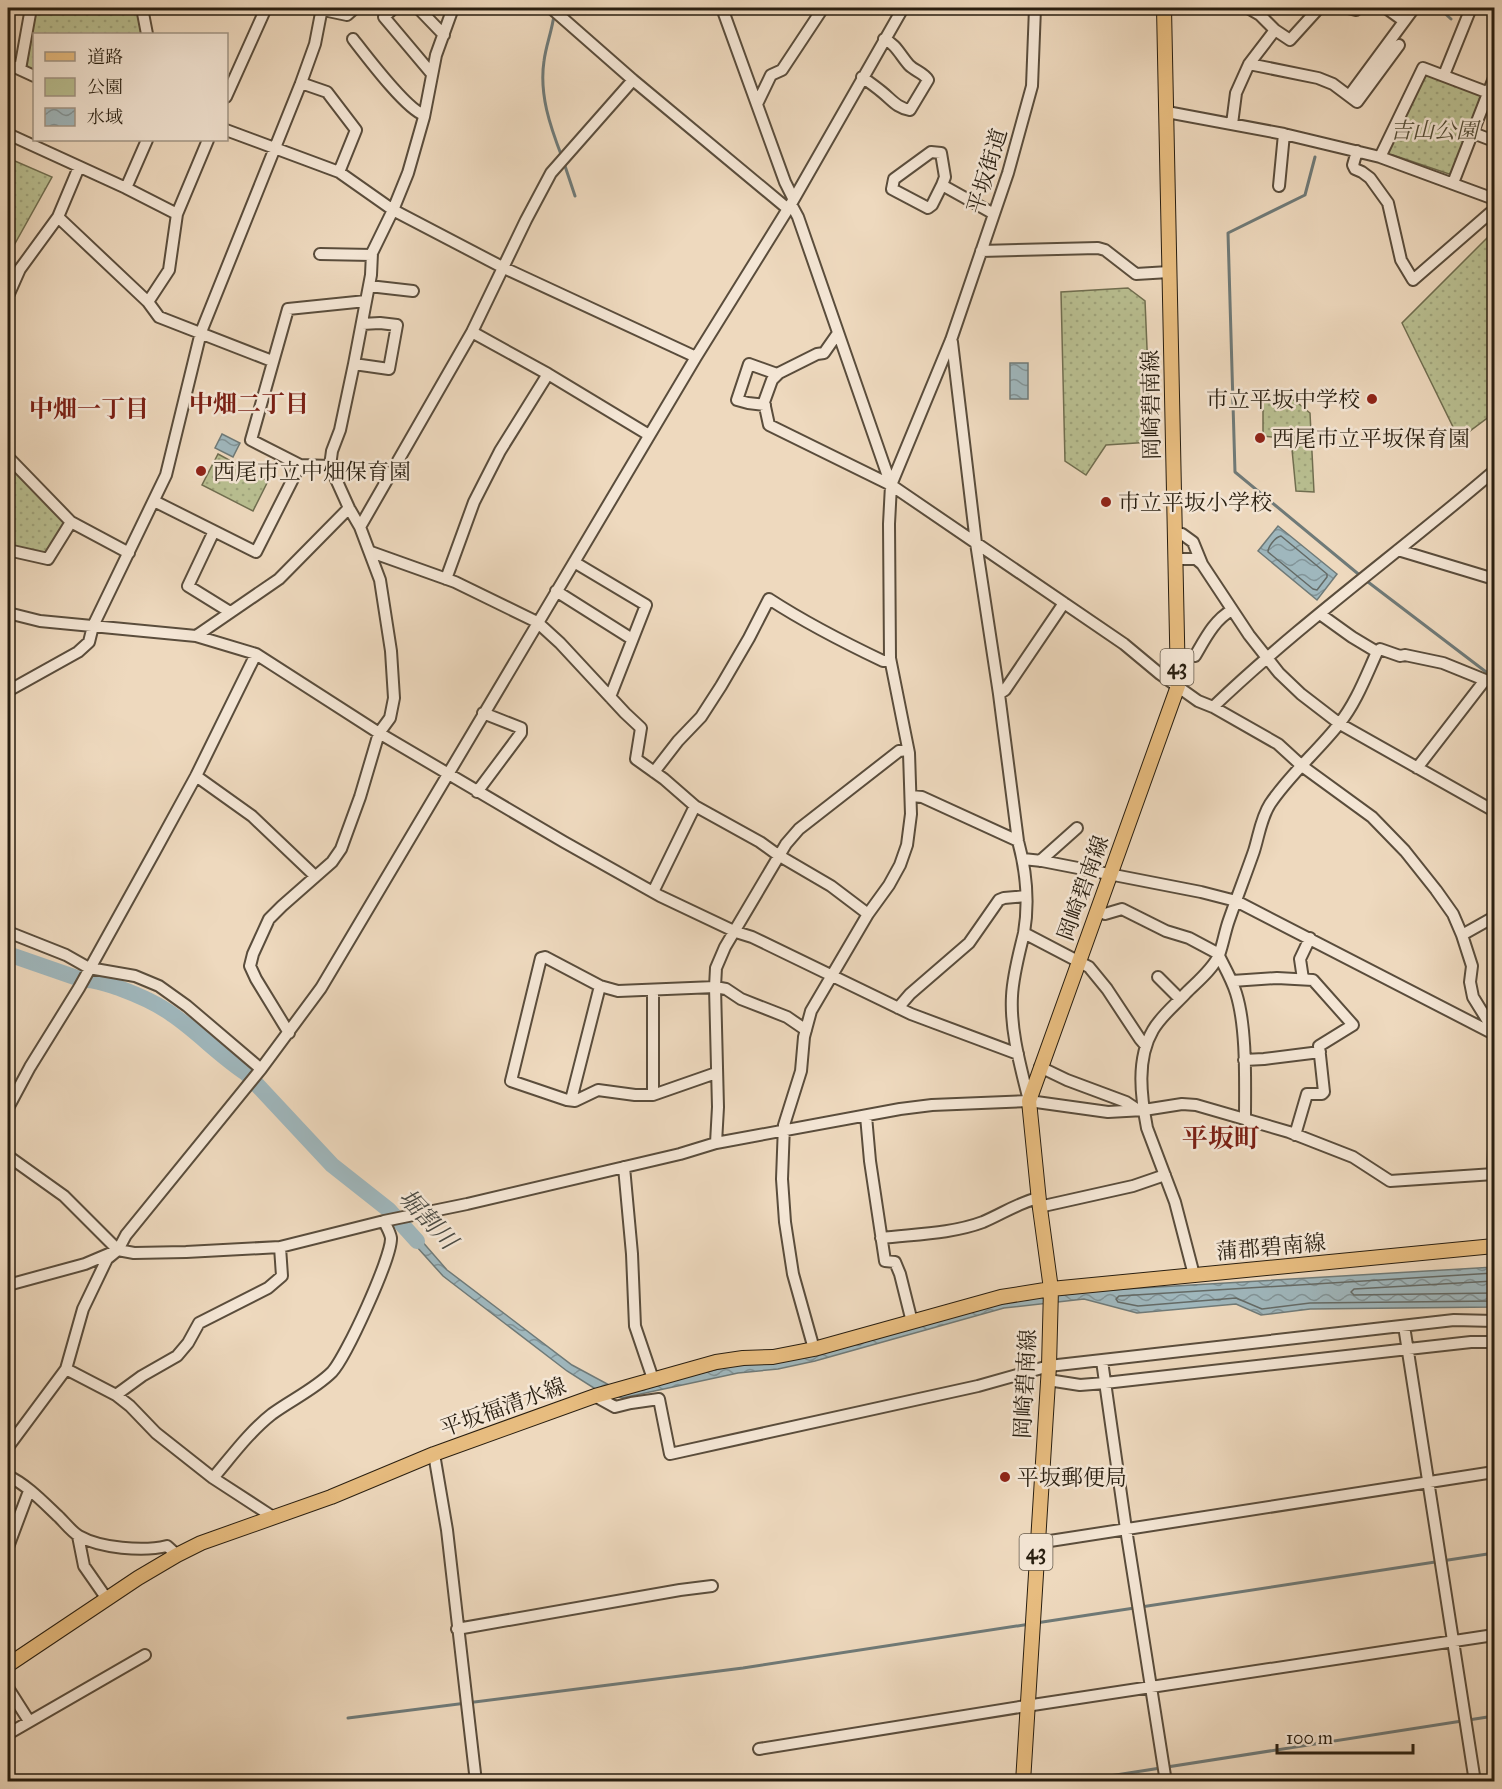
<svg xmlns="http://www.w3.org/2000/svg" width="1502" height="1789" font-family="'IM FELL Great Primer','Noto Serif JP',serif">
  <defs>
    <pattern id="green-dots" width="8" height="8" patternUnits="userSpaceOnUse" patternTransform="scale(1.5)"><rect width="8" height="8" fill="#b9bf91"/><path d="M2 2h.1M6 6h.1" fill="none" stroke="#9fa47c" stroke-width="1.8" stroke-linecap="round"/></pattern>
    <pattern id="water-waves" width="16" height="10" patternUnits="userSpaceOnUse" patternTransform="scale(1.5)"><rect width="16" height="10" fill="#9fb7bd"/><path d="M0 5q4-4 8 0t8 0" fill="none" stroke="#829498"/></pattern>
  </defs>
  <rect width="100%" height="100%" fill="#eed9be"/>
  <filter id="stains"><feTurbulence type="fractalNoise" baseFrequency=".00333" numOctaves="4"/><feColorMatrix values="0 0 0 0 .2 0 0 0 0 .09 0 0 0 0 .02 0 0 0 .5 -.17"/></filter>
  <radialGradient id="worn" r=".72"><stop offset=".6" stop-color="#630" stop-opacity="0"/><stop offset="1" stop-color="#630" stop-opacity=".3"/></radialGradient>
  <path fill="url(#green-dots)" stroke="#706e50" stroke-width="1.5" d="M 36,8 L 137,8 L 142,34 L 34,34 L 34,72 L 29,70 L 27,64 Z
    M 1424,74 L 1481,94 L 1482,99 L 1453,172 L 1449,174 L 1387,153 Z
    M 8,158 L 52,177 L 8,256 Z
    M 1494,231 L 1494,413 L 1459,439 L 1402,323 Z
    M 1128,288 L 1145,301 L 1151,442 L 1106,445 L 1086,475 L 1065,461 L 1061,292 Z
    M 1263,400 L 1294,400 L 1310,413 L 1314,492 L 1296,491 L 1291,439 L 1263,436 Z
    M 218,454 L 268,481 L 253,511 L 202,485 Z
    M 8,465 L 65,522 L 46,553 L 8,546 Z"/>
  <path fill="url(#water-waves)" stroke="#6f7a78" stroke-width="1.5" d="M 1010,363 L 1028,363 L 1028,399 L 1010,399 Z
    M 222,434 L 240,443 L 233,457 L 215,448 Z
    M 1278,526 L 1337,574 L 1317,600 L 1258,551 Z
    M 407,1224 L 447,1270 L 572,1365 L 622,1392 L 1004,1301 L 1074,1292 L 1494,1267 L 1494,1307 L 1310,1309 L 1261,1315 L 1236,1304 L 1137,1313 L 1084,1299 L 1004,1308 L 815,1361 L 778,1369 L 738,1373 L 622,1398 L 597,1390 L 567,1371 L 443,1276 L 399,1227 Z"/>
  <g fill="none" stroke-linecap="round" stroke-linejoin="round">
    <path stroke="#646a66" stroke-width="1.5" d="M 1281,536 L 1327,574 L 1327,577 L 1317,590 L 1313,589 L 1268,552 C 1268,547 1275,537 1281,536 Z
      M 1494,1273 L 1119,1296 L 1116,1299 L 1118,1302 L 1138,1306 L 1236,1298 L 1262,1309 L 1310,1303 L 1494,1301
      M 1494,1281 L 1354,1289 L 1351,1292 L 1354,1295 L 1494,1293"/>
    <path stroke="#6f7a78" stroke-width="3" d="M 1439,8 L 1451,19
      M 554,15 C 552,31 546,45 544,61 C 539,94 550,126 562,157
      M 1315,157 L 1305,195 L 1228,233 L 1235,472 L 1368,582 L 1494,678
      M 564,163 L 575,196
      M 1036,1623 L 1494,1553
      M 348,1718 L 743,1668 L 1030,1624
      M 1071,1782 L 1494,1716"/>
    <path stroke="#9fb7bd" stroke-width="16" d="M 8,954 L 83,980 C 96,979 107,984 119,988 C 138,995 157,1003 173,1015 C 199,1033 220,1056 246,1073 L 332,1165 L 389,1210 L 417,1241"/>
    <defs>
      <path id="minor" d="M 142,8 L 147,34
        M 314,8 L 347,15 L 355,8
        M 394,8 L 384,17 L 432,74
        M 418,8 L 444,35
        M 551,8 L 633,80 L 788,209
        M 722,8 L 785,182 L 793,198
        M 1348,8 L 1356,10 L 1358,8
        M 1386,8 L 1404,21
        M 1275,30 L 1290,40 L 1319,8
        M 353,39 C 367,57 406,109 424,115
        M 8,64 L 34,76
        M 1249,64 L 1318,78 L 1333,84 L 1349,96 L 1414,8
        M 20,69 L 31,8
        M 1444,75 L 1471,8
        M 862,77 C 869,82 876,87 882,92 C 892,100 897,108 910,110 L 928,80 C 924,73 915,71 909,65 C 900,55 896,44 884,39
        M 301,83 L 327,92 L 356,130 L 339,172
        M 1349,96 L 1357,102 L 1399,45
        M 226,97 L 266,8
        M 757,104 L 771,75 L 782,70 L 823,8
        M 1167,112 L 1284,134 L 1380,157 L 1494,199
        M 1232,124 L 1236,93 L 1249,64 L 1275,30 L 1260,15 L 1248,8
        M 226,130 L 339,172 L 393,210 L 504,268 L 696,357
        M 1473,133 L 1494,141
        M 8,134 L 126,188 L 177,214
        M 1357,151 L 1353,165 L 1355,169 L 1362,172 L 1370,178 L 1388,203 L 1401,260 L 1413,280 L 1490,213 L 1494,215
        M 1380,157 L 1423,68 L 1489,93
        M 1453,183 L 1494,78
        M 942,185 L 945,177 L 941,153 L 931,152 L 894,179 L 892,189 L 928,208 L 932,205 L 942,185 L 994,214
        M 1279,186 L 1284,134
        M 126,188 L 147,140
        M 791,204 L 798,217 L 891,485
        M 58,217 L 148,302 L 159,317 L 272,361
        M 981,251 L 1098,248 L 1105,250 L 1136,274 L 1169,272
        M 320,254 L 372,255
        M 369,286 L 413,291
        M 8,296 L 20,269 L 58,217 L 79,167
        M 148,302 L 169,270 L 177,214 L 208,140
        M 472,332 L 548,374 L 649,435
        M 838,333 L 824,353 L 817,354 L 779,373 L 772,380 L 764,402 L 769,425 L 891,485 L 1124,644 L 1160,674 L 1198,701 L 1213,707 L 1278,744 L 1302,766 L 1372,817 L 1405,851 L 1436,890 L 1453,914 L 1462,935 L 1472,966 L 1470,982 L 1473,997 L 1494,1031
        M 952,342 L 976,543 L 999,694 L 1018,841 C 1026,870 1029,903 1024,933 C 1019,954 1013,975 1012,996 C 1010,1031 1021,1068 1029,1101
        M 354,364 L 389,369 L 397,325 L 380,323 L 362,324
        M 765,405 L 748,403 L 737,400 L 749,364 L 777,374
        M 8,457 L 71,522 L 129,553
        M 330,466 L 300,465 L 251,440 L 288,309 L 366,301
        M 154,501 L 256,552 L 300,465
        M 360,527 L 472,332 L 526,220 L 551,173 L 633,80
        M 214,531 L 188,586 L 230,612
        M 1174,534 L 1182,534 L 1193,542 L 1202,564 L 1249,635 L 1279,673 L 1301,694 L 1340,724 L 1494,811
        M 8,550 L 48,559 L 71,522
        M 1398,550 L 1494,579
        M 371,552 L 455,582 L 537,622 L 560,643 L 625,713 L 641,728 L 636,759 L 664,779 L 695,806 L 760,842 L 778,855 L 831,886 L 868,914
        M 1175,559 L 1196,559 L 1202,564
        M 574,562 L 646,605 L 610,697
        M 446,579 L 474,502 L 500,451 L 548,374
        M 556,591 L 632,639
        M 8,613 L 40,621 L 196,636 L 256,654 L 379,733 L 564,842 L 660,896 L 736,932 L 752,937 L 911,1014 L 1018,1054
        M 1320,614 L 1352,637 L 1377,652
        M 196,636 L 279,579 L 349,508
        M 1195,656 C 1205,639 1214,620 1232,610
        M 8,691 L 78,652 L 89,642 L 93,626 L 166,475 L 201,332 L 301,83 L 315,44 L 322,8
        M 999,694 L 1005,690 L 1064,603
        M 1213,707 C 1302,622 1401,551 1494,471
        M 654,772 L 678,741 L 701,717 L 721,686 L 749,638 L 769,599 C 806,623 843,642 883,661 L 890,661
        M 196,776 L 252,816 L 315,876
        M 477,792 L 521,733 L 521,728 L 483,713
        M 911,796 L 922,797 L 1018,841
        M 1023,859 L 1042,861 L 1201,892 L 1236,901 L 1494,1034
        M 1040,861 L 1077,828
        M 653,892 L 695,806
        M 1098,911 L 1105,914 L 1122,909 L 1166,931 L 1189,938 L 1219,954
        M 8,932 L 66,955 L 89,968 L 135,976 L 159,986 L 187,1006 L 261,1069
        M 1024,933 L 1089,967 L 1107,989 L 1140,1039 L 1146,1046
        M 1462,935 L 1494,917
        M 1219,956 C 1225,968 1232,980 1236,993 C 1247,1028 1245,1082 1245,1118
        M 1158,977 L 1180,999
        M 1303,979 L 1300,959 L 1310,938
        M 1232,981 L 1277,978 L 1313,980 L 1353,1025 L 1319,1046 L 1324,1092 L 1322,1094 L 1307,1094 L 1295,1135
        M 898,1008 L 910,994 L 969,943 L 999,900 L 1004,898 L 1026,896
        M 289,1033 L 256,979 L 250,966 L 253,954 L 269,919 L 282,906 L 332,862 L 341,849 L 360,797 L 379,733 L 390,718 L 394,698 L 391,651 L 380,580 L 360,527 L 349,508 L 330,466 L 332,451 L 340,430 L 354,364 L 371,275 L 372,253 L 393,210 L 408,173 L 424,117 L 436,55 L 453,8
        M 1244,1060 L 1264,1059 L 1320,1052
        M 1040,1067 L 1067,1080 L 1126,1102 L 1138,1110
        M 716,1073 L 653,1095 L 635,1095 L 598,1090 L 575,1101 L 567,1100 L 511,1081 L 541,958 L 545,957 L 600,986 L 618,991 L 715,987 L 726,989 L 741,999 L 787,1017 L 806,1030
        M 653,1095 L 653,990
        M 571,1100 L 600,986
        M 8,1108 L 30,1067 L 79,988 L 155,851 L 196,776 L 256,654
        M 866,1116 L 870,1161 L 885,1261 L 895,1262 L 900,1274 L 912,1322
        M 716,1143 L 718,1107 L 715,987 L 716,968 L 725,947 L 786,844 L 799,829 L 899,751 L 908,750
        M 8,1156 L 64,1196 L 118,1250
        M 624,1167 L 632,1254 L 635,1326 L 653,1379
        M 1493,1173 L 1494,1149
        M 1039,1207 L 1133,1186 L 1165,1175
        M 881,1238 C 914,1234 951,1234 983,1222 C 1002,1214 1018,1203 1038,1198
        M 1194,1275 L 1175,1202 L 1147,1128 C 1141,1097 1136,1059 1153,1030 C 1161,1016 1175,1005 1186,993 C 1197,982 1213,969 1219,955 C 1223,944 1225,931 1229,920 C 1237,897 1246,874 1254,851 C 1259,835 1261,818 1270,804 C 1290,774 1317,752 1339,724 C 1356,703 1366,676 1377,652 L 1380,649 L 1400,656 L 1405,655 L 1443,663 L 1485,680 L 1417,768
        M 8,1285 L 85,1264 L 118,1250 L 134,1253 L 186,1252 L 280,1247 L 384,1221 L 467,1204 L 680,1154 L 716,1143 L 900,1109 L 932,1105 L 1029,1101 L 1108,1112 L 1144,1110 L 1182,1104 L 1196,1105 L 1289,1132 L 1353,1157 L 1390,1181 L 1494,1174
        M 1404,1326 L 1475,1782
        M 814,1349 L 793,1274 L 785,1222 L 782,1179 L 784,1125 L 801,1071 L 804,1037 L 811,1011 L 868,914 L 889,885 L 900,865 L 907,845 L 911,814 L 909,753 L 890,658 L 889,524 L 891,485 L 951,340 L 1008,173 L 1032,86 L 1035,8
        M 1102,1361 L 1126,1529 L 1166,1782
        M 66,1369 L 116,1395 L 130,1406 L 156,1433 L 213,1478 L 273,1517
        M 1048,1380 L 1080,1385 L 1105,1383 L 1471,1342 L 1494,1342
        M 116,1395 L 142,1376 L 177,1356 L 188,1343 L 199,1323 L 268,1288 L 282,1276 L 280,1247
        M 595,1396 L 615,1407 L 631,1403 L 659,1399 L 670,1454 L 978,1386 L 1049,1366 L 1454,1320 L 1494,1321
        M 8,1447 L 66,1369 L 83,1309 L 107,1259 L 118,1250 L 126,1235 L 261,1069 L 321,988 L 696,357 L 791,204 L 903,8
        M 434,1454 L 447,1530 L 476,1782
        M 8,1476 C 26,1484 44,1503 59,1517 C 65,1523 72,1532 79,1536 C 100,1548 143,1552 167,1546 L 177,1555
        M 213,1478 C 231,1457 249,1432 272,1414 C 291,1400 315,1389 332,1372 C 346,1357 392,1257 391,1238 C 390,1232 386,1226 384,1221
        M 78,1536 L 84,1566 L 107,1599
        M 1037,1543 L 1494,1472
        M 8,1547 L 29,1491
        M 457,1629 L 680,1590 L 712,1586
        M 8,1688 L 29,1721
        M 8,1734 L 145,1655
        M 759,1749 L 1026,1706 L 1494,1635"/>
      <path id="major" d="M 8,1665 L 138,1578 L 177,1555 L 201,1543 L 331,1497 L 434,1454 L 595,1396 L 716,1362 L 743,1358 L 773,1357 L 814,1349 L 1001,1297 L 1051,1289 L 1494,1246
        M 1023,1782 L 1049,1366 L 1051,1289 L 1039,1201 L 1029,1101 L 1178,686 L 1164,8"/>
    </defs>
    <use href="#minor" stroke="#5a4d3c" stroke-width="14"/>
    <use href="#major" stroke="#281e10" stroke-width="16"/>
    <use href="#minor" stroke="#f4e6d5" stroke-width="10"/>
    <use href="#major" stroke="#e7bc7f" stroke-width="14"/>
  </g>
  <g fill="#8f2418" stroke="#f4e6d5" stroke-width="2">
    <circle cx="1372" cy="399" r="6"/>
    <circle cx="1260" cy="438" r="6"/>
    <circle cx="201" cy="471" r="6"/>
    <circle cx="1106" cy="502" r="6"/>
    <circle cx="1005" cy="1477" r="6"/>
  </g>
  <g text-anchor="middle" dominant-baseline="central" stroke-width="5" stroke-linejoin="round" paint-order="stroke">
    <g fill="#f4e6d5" stroke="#655a4b" stroke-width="1.5">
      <rect x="1160.5" y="649" width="33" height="36" rx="4.5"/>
      <rect x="1019.5" y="1534" width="33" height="36" rx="4.5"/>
    </g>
    <g font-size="21" font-weight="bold" fill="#281e10">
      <text x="1177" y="667">43</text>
      <text x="1036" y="1552">43</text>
    </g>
    <g font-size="22" font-style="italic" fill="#544e37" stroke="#f4e6d5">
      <text x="1434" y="130">吉山公園</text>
    </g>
    <g font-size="22" fill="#281e10" stroke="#f4e6d5">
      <text transform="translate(987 171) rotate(-73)">平坂街道</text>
      <text transform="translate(1151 405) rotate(-91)">岡崎碧南線</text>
      <text transform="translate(1083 888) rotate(-70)">岡崎碧南線</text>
      <text transform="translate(1271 1247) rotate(-5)">蒲郡碧南線</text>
      <text transform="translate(1025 1384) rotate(-87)">岡崎碧南線</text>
      <text transform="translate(503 1407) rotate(-20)">平坂福清水線</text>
    </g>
    <g font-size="22" fill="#281e10" stroke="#f4e6d5" text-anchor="start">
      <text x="1360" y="399" text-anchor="end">市立平坂中学校</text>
      <text x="1272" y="438">西尾市立平坂保育園</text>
      <text x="213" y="471">西尾市立中畑保育園</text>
      <text x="1118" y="502">市立平坂小学校</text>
      <text x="1017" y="1477">平坂郵便局</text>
    </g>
    <g font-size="24" font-weight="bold" fill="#7a1f14" stroke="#f4e6d5">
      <text x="249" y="404">中畑二丁目</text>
      <text x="89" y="409">中畑一丁目</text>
    </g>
    <g font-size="24" font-style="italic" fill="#4c4c44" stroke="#f4e6d5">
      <text transform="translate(428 1219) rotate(47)">堀割川</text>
    </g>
    <g font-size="26" font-weight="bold" fill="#7a1f14" stroke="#f4e6d5">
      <text x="1221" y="1138">平坂町</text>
    </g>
  </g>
  <rect width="1502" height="1789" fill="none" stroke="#eed9be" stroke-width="30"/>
  <rect x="9" y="9" width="1484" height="1771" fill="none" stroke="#281e10" stroke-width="3"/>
  <rect x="15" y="15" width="1472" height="1759" fill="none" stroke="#281e10" stroke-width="1.5"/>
  <rect x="33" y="33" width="195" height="108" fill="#f4e6d5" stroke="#a29686" stroke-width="1.5"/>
  <rect x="45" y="52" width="30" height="9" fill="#e7bc7f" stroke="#a29686" stroke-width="1.5"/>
  <text x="87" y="63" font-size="18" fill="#281e10">道路</text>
  <rect x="45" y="78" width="30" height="18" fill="#b9bf91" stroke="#a29686" stroke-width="1.5"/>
  <text x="87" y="93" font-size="18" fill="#281e10">公園</text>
  <rect x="45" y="108" width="30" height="18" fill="url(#water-waves)" stroke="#a29686" stroke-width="1.5"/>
  <text x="87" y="123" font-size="18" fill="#281e10">水域</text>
  <path d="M1277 1744v9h136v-9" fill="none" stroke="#281e10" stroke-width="3"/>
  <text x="1286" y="1744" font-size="18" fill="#281e10" stroke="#f4e6d5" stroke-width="4.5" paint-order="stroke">100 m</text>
  <rect width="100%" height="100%" filter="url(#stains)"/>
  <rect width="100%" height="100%" fill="url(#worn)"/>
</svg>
